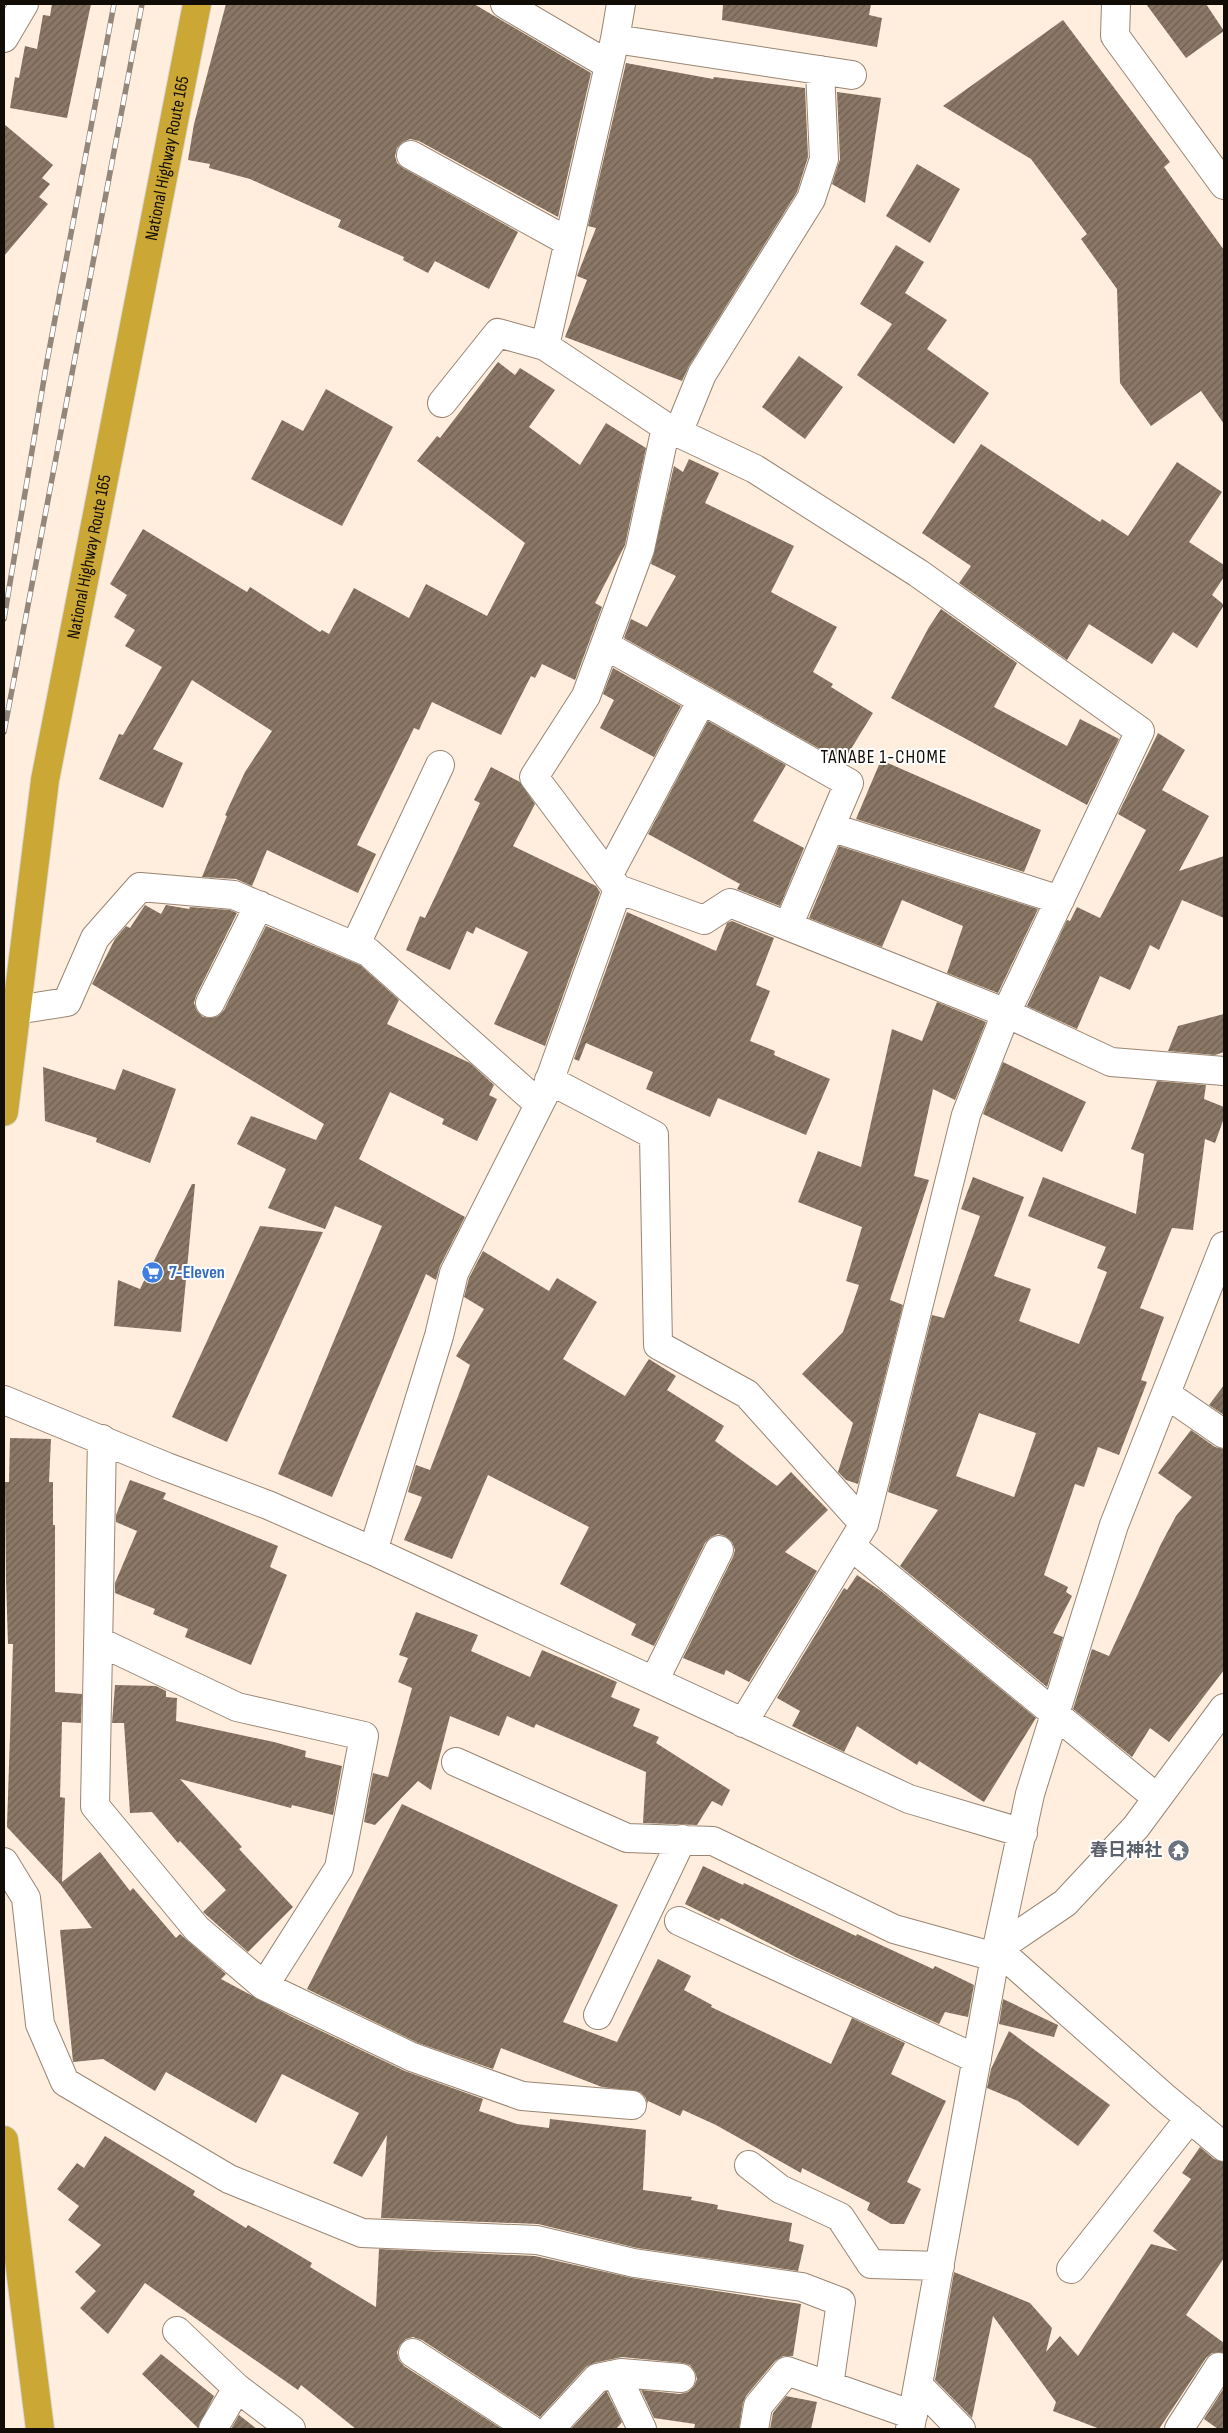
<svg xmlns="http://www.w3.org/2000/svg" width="1228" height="2433" font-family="'Sofia Sans Condensed','Noto Sans JP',sans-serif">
  <defs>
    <pattern id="building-hatch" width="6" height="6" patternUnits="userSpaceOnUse" patternTransform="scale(1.25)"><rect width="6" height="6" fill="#8a7765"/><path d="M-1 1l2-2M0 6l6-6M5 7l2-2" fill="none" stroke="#6f6051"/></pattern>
  </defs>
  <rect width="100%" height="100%" fill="#ffeddd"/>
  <path fill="url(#building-hatch)" fill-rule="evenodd" d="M 52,4 L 91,4 L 67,118 L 10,108 L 15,77 L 19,78 L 25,46 L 37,49 L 43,15 L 50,16 Z
    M 226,4 L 474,4 L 591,73 L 558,217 L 419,141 L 410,139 L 403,142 L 397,148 L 395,156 L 397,163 L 403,168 L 518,232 L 489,289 L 435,261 L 428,273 L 403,260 L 404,257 L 338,227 L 341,220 L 250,179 L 209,168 L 210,164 L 188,160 L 194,124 Z
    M 723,4 L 871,4 L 869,15 L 882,18 L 877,47 L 722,20 Z
    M 1146,4 L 1206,4 L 1224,31 L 1186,58 Z
    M 1063,20 L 1170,162 L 1164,167 L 1224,250 L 1224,424 L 1201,391 L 1151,426 L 1120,383 L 1117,289 L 1081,239 L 1087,234 L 1031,159 L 943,106 Z
    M 626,63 L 713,79 L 714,77 L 805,88 L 808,157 L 797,192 L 689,366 L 682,381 L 565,337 L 587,280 L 577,276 L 596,228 L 588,226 Z
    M 837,92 L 881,98 L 865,203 L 832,184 L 840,159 Z
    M 4,124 L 53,165 L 42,178 L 50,184 L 39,197 L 48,204 L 4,256 Z
    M 917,164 L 960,189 L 930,243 L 886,216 Z
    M 896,245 L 924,262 L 905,293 L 947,320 L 927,349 L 989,393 L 954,444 L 857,375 L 892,324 L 860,304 Z
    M 799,356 L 843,387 L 805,439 L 762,407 Z
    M 498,362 L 515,375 L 520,368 L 555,390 L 529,427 L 580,465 L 606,423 L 646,448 L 625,545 L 595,603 L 602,607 L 575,680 L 542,664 L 535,678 L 531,676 L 501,735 L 432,702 L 419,730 L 414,728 L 357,845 L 376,854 L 358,893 L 267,850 L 252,886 L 236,879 L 202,877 L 227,816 L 225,815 L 245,772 L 272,731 L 192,680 L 153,749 L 183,763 L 163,808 L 99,779 L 119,734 L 123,735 L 162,667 L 125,646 L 135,630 L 114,617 L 127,595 L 110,584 L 143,529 L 247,592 L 250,587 L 320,632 L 322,630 L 329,634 L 354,588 L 409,618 L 426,584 L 487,616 L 525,543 L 417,461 L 437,436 L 440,438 Z
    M 326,389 L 393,427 L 342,526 L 251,479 L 282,420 L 303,431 Z
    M 981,444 L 1100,522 L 1102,519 L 1128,536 L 1177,462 L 1222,492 L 1189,542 L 1224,565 L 1224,577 L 1212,595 L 1224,605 L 1197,648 L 1173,632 L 1152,664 L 1089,624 L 1067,660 L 959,583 L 971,566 L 922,533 Z
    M 689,459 L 719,473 L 705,503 L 794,546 L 771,592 L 837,627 L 813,672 L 833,684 L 831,687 L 873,713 L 843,762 L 624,638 L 631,619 L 647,627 L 676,576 L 651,564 L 674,466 L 683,472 Z
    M 941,609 L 1017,663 L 994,707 L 1067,746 L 1080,719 L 1119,739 L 1087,805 L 891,698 L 929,627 Z
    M 613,668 L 681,706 L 654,757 L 600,728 L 614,700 L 603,694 Z
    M 708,721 L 786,765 L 753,821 L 804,848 L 780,906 L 737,889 L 740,884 L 648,834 Z
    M 1158,733 L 1185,750 L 1162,790 L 1209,816 L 1179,871 L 1224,856 L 1224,918 L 1182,900 L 1159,950 L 1150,945 L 1130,990 L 1100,976 L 1077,1029 L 1027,1006 L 1067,920 L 1070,921 L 1077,907 L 1100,918 L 1146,830 L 1118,814 Z
    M 881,760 L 1041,830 L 1024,872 L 856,819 Z
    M 491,767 L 520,782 L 535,804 L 513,846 L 596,886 L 600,892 L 545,1046 L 494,1024 L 528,952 L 476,927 L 473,934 L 467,931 L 450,970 L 406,950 L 420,916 L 425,918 L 480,803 L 474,800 Z
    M 839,846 L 1038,909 L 998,993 L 947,973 L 963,926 L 902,900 L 882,947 L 809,918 Z
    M 145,905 L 161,914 L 166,905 L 189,909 L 190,907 L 230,910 L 237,913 L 196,996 L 194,1003 L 197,1011 L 203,1017 L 211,1018 L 218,1016 L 224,1010 L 266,926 L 360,965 L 399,1000 L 387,1024 L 470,1063 L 494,1085 L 489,1095 L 497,1099 L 477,1141 L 442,1124 L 444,1119 L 390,1092 L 359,1159 L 465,1217 L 440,1266 L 436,1280 L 426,1274 L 332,1497 L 278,1474 L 382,1226 L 335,1206 L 325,1229 L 268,1208 L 286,1169 L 237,1144 L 251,1116 L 316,1140 L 324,1124 L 92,984 L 115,939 L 126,926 L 130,928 Z
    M 627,912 L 716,951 L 727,923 L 732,921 L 774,938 L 756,985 L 770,991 L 750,1041 L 775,1051 L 774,1055 L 830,1079 L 806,1135 L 718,1098 L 710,1117 L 646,1089 L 653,1072 L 586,1043 L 579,1061 L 574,1059 Z
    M 937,1002 L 986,1022 L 955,1100 L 933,1089 L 914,1176 L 929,1180 L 890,1300 L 903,1305 L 858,1484 L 846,1480 L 838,1472 L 853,1423 L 802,1374 L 843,1332 L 859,1285 L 846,1281 L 862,1227 L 798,1202 L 818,1151 L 861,1167 L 892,1029 L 922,1041 Z
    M 1224,1014 L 1224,1052 L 1215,1055 L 1168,1051 L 1178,1026 Z
    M 1003,1062 L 1086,1102 L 1062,1152 L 983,1114 Z
    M 43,1067 L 115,1090 L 123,1069 L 176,1089 L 150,1163 L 96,1142 L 97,1138 L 45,1121 Z
    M 1157,1081 L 1206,1085 L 1204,1099 L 1224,1107 L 1224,1118 L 1215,1143 L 1205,1139 L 1193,1230 L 1172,1228 L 1140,1308 L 1164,1317 L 1141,1380 L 1147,1382 L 1119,1455 L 1098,1447 L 1084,1487 L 1075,1484 L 1044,1575 L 1068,1587 L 1066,1592 L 1072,1596 L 1053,1633 L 1063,1637 L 1047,1687 L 900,1566 L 938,1510 L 888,1492 L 932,1315 L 944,1318 L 980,1216 L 961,1209 L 973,1177 L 1024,1197 L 994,1276 L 1031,1289 L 1019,1321 L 1079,1344 L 1107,1272 L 1097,1268 L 1106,1247 L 1028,1216 L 1043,1177 L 1136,1214 L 1144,1154 L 1131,1149 ZM 979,1413 L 1036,1433 L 1014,1497 L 956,1476 Z
    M 192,1184 L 195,1184 L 181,1332 L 114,1326 L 118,1280 L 140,1289 Z
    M 260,1226 L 323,1232 L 227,1442 L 172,1417 Z
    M 483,1251 L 549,1291 L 557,1278 L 597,1302 L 563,1359 L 625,1396 L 649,1359 L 676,1376 L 667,1390 L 724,1426 L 715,1441 L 777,1486 L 791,1472 L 828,1510 L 785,1552 L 817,1571 L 749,1682 L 726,1670 L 724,1675 L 683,1658 L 733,1557 L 735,1550 L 732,1542 L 725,1536 L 718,1534 L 711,1537 L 705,1543 L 654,1646 L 631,1635 L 636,1624 L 560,1584 L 589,1527 L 488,1475 L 452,1559 L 404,1540 L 422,1497 L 408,1492 L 416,1465 L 430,1470 L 470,1365 L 456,1356 L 484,1309 L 464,1297 L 469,1278 Z
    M 1224,1385 L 1224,1415 L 1209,1405 Z
    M 1191,1430 L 1215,1447 L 1224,1449 L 1224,1670 L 1169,1742 L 1150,1728 L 1132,1757 L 1073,1709 L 1092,1649 L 1109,1656 L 1161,1544 L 1176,1516 L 1192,1497 L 1158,1473 Z
    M 10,1438 L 51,1439 L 49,1482 L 53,1482 L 53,1525 L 55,1525 L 55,1692 L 82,1694 L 81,1723 L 62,1722 L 60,1797 L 65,1798 L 62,1882 L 100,1852 L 130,1891 L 133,1888 L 176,1938 L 180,1934 L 226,1974 L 221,1979 L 292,2017 L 405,2071 L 483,2099 L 479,2111 L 517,2124 L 549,2128 L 550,2119 L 646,2130 L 643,2190 L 692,2197 L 691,2200 L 718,2205 L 717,2209 L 792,2223 L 789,2241 L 804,2245 L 798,2271 L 637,2248 L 538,2224 L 381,2218 L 387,2135 L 362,2177 L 333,2163 L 359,2113 L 282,2074 L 256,2123 L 166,2072 L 155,2091 L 103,2059 L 73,2062 L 60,1930 L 92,1928 L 60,1884 L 7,1827 L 13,1644 L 8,1644 L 6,1581 L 5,1482 L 9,1482 Z
    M 130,1480 L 166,1493 L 163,1499 L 278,1546 L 270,1567 L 287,1575 L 251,1665 L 185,1637 L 188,1629 L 153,1614 L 155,1609 L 115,1593 L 115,1583 L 137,1531 L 116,1522 L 116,1515 Z
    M 857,1575 L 881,1591 L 1036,1718 L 984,1802 L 919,1761 L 917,1765 L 857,1726 L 844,1752 L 792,1726 L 800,1711 L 777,1698 L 844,1588 L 847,1590 Z
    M 416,1612 L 478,1635 L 471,1651 L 530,1677 L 542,1650 L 617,1682 L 611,1697 L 640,1709 L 633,1726 L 659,1737 L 656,1743 L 730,1790 L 722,1806 L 712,1801 L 697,1825 L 643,1823 L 646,1772 L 536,1724 L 534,1728 L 507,1716 L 499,1736 L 450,1716 L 431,1790 L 418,1781 L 375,1825 L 364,1822 L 373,1773 L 388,1777 L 412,1688 L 398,1682 L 408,1658 L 399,1655 Z
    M 115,1685 L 156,1686 L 166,1691 L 166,1697 L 177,1698 L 176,1721 L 274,1742 L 306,1751 L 305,1757 L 342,1766 L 333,1815 L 292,1805 L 291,1808 L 180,1779 L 242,1847 L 239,1849 L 293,1907 L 248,1952 L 203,1912 L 226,1890 L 180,1841 L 178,1843 L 152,1812 L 130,1813 L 124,1723 L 112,1723 Z
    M 402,1804 L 618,1905 L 563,2022 L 617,2042 L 658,1959 L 691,1976 L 684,1990 L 712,2005 L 711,2007 L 831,2064 L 852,2018 L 905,2043 L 891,2074 L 946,2101 L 907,2182 L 921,2189 L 904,2224 L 891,2224 L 867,2210 L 870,2203 L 802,2168 L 801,2173 L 716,2125 L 683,2110 L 680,2116 L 648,2101 L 647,2104 L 646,2098 L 640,2092 L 602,2087 L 501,2048 L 493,2069 L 418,2043 L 307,1989 Z
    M 703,1866 L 743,1885 L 744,1883 L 856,1936 L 857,1934 L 933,1969 L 935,1966 L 974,1985 L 968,2017 L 945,2012 L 939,2024 L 795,1957 L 721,1918 L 719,1921 L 685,1904 Z
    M 1003,1999 L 1058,2025 L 1054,2037 L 999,2024 Z
    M 1009,2031 L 1110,2105 L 1078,2146 L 1018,2101 L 987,2088 L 991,2069 Z
    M 105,2136 L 195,2191 L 193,2195 L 246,2228 L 248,2225 L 312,2263 L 310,2267 L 376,2307 L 379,2249 L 535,2256 L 632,2278 L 801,2304 L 793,2356 L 783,2356 L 775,2361 L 746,2396 L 743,2403 L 739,2429 L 694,2429 L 695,2424 L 654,2418 L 641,2390 L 680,2394 L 688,2392 L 694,2386 L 697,2379 L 695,2372 L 690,2365 L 683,2363 L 622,2357 L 594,2363 L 586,2367 L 540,2417 L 422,2340 L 413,2337 L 406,2339 L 400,2345 L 397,2352 L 399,2360 L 404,2366 L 502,2429 L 356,2429 L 301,2385 L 298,2390 L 145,2283 L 108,2334 L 80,2308 L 96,2291 L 75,2272 L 101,2245 L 68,2220 L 79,2206 L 57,2189 L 77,2163 L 84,2168 Z
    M 1200,2147 L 1214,2159 L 1224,2162 L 1224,2258 L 1186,2315 L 1224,2343 L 1224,2353 L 1212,2353 L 1206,2358 L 1159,2429 L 1100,2429 L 1053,2411 L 1056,2402 L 993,2316 L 972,2418 L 935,2380 L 954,2272 L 1030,2303 L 1052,2328 L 1046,2352 L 1060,2336 L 1078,2356 L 1151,2244 L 1178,2251 L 1153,2231 L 1191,2179 L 1182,2173 Z
    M 161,2354 L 214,2396 L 198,2428 L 142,2374 Z
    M 1224,2388 L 1224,2429 L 1218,2429 L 1204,2419 Z
    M 605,2392 L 607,2392 L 622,2422 L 616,2429 L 571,2429 Z
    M 786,2396 L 817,2402 L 811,2429 L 770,2429 L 773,2413 Z
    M 239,2415 L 257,2429 L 231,2429 Z"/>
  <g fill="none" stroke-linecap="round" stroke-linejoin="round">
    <defs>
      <path id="minor" d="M 505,4 L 609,65
        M 1116,4 L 1115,36 L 1224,185
        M 4,38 L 24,4
        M 615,39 L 852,75
        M 411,155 L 569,242
        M 545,346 L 615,39 L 621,4
        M 442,403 L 498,333 L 545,346 L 666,427 L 755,469 L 918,573 L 1140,731 L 1006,1013 L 966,1115 L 864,1524 L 743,1723
        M 666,427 L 640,549 L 586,696 L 534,777 L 618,889 L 704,920 L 730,903 L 1006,1013 L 1111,1062 L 1224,1071
        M 678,433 L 702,374 L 811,199 L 824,159 L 820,70
        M 605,645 L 849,783 L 788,926
        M 830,827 L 1060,900
        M 608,876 L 702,700
        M 355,946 L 440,765
        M 210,1003 L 259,905
        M 16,1010 L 67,1002 L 95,938 L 140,887 L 234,895 L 368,952 L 539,1104
        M 549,1080 L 654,1135 L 658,1345 L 747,1394 L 864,1524
        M 1166,1394 L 1224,1434
        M 4,1400 L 167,1467 L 268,1505 L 373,1551 L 909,1799 L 1023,1833
        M 102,1439 L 95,1806 L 197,1929 L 264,1986 L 412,2057 L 522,2096 L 632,2105
        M 851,1546 L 1157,1798
        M 373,1551 L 439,1336 L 454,1273 L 545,1093 L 618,889
        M 98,1641 L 237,1707 L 364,1736 L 339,1868 L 264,1986
        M 654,1681 L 719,1550
        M 456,1762 L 627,1838 L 713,1841 L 894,1929 L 995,1957
        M 4,1862 L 26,1898 L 40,2024 L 65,2082 L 229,2179 L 362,2233 L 537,2240 L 634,2263 L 802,2287 L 841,2302 L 829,2386
        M 679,1921 L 977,2059
        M 997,1949 L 1065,1903 L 1136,1827 L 1224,1708
        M 997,1949 L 1164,2097 L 1224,2147
        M 598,2015 L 682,1839
        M 749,2165 L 780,2189 L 840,2217 L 871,2264 L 940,2266
        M 1071,2269 L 1190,2118
        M 177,2331 L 237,2388
        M 413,2353 L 530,2429
        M 616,2374 L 642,2429
        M 918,2385 L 961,2429
        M 213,2429 L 237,2388 L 291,2429
        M 550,2429 L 597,2378 L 621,2373 L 681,2378
        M 754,2429 L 758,2406 L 787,2371 L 913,2415
        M 910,2429 L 995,1957 L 1030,1794 L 1114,1525 L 1224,1246
        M 1179,2429 L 1219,2367"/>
      <g id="highway">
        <path id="s1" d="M 4,1112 L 45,780 L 197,4"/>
        <path d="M 4,2140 L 40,2429"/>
      </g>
    </defs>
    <use href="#minor" stroke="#998573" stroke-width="30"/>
    <use href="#highway" stroke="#d9d8d7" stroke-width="30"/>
    <use href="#minor" stroke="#fff" stroke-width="28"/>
    <use href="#highway" stroke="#cba836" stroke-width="28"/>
    <defs>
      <path id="rail" d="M 4,619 L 46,367 L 114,4
        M 4,732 L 142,4"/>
    </defs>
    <use href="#rail" stroke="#93867b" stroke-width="5.5"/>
    <use href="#rail" stroke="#fefefe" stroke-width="4" stroke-dasharray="11" stroke-linecap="butt"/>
  </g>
  <defs>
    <symbol id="supermarket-disc" viewBox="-11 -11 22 22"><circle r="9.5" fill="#3f7fe0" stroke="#fefefe"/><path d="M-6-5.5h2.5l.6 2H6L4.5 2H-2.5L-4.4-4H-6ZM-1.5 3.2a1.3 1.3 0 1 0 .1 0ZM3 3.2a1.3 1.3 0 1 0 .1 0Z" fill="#fff"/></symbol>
    <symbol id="temple-disc" viewBox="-11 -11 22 22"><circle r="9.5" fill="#6b7280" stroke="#fefefe"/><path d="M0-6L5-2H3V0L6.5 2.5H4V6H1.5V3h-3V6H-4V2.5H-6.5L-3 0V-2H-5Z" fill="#fff"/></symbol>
  </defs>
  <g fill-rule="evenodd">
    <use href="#supermarket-disc" x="140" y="1260" width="25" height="25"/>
    <use href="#temple-disc" x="1166" y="1838" width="25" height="25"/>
  </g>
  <g text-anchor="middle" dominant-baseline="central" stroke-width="4" stroke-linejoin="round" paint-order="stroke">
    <g font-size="18" fill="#120c06" stroke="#fefefe">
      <text stroke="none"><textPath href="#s1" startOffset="968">National Highway Route 165</textPath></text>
      <text stroke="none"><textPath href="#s1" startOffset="562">National Highway Route 165</textPath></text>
    </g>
    <g font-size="18" font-weight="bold" fill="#366cbe" stroke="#fefefe" text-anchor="start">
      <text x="169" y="1272">7-Eleven</text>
    </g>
    <g font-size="18" font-weight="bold" fill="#5b616d" stroke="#fefefe" text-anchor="end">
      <text x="1162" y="1850">春日神社</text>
    </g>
    <g font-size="19" letter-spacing="1" fill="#120c06" stroke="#fefefe">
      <text x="884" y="757">TANABE 1-CHOME</text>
    </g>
  </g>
  <rect width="1228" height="2433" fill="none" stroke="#120c06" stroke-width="10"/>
</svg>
